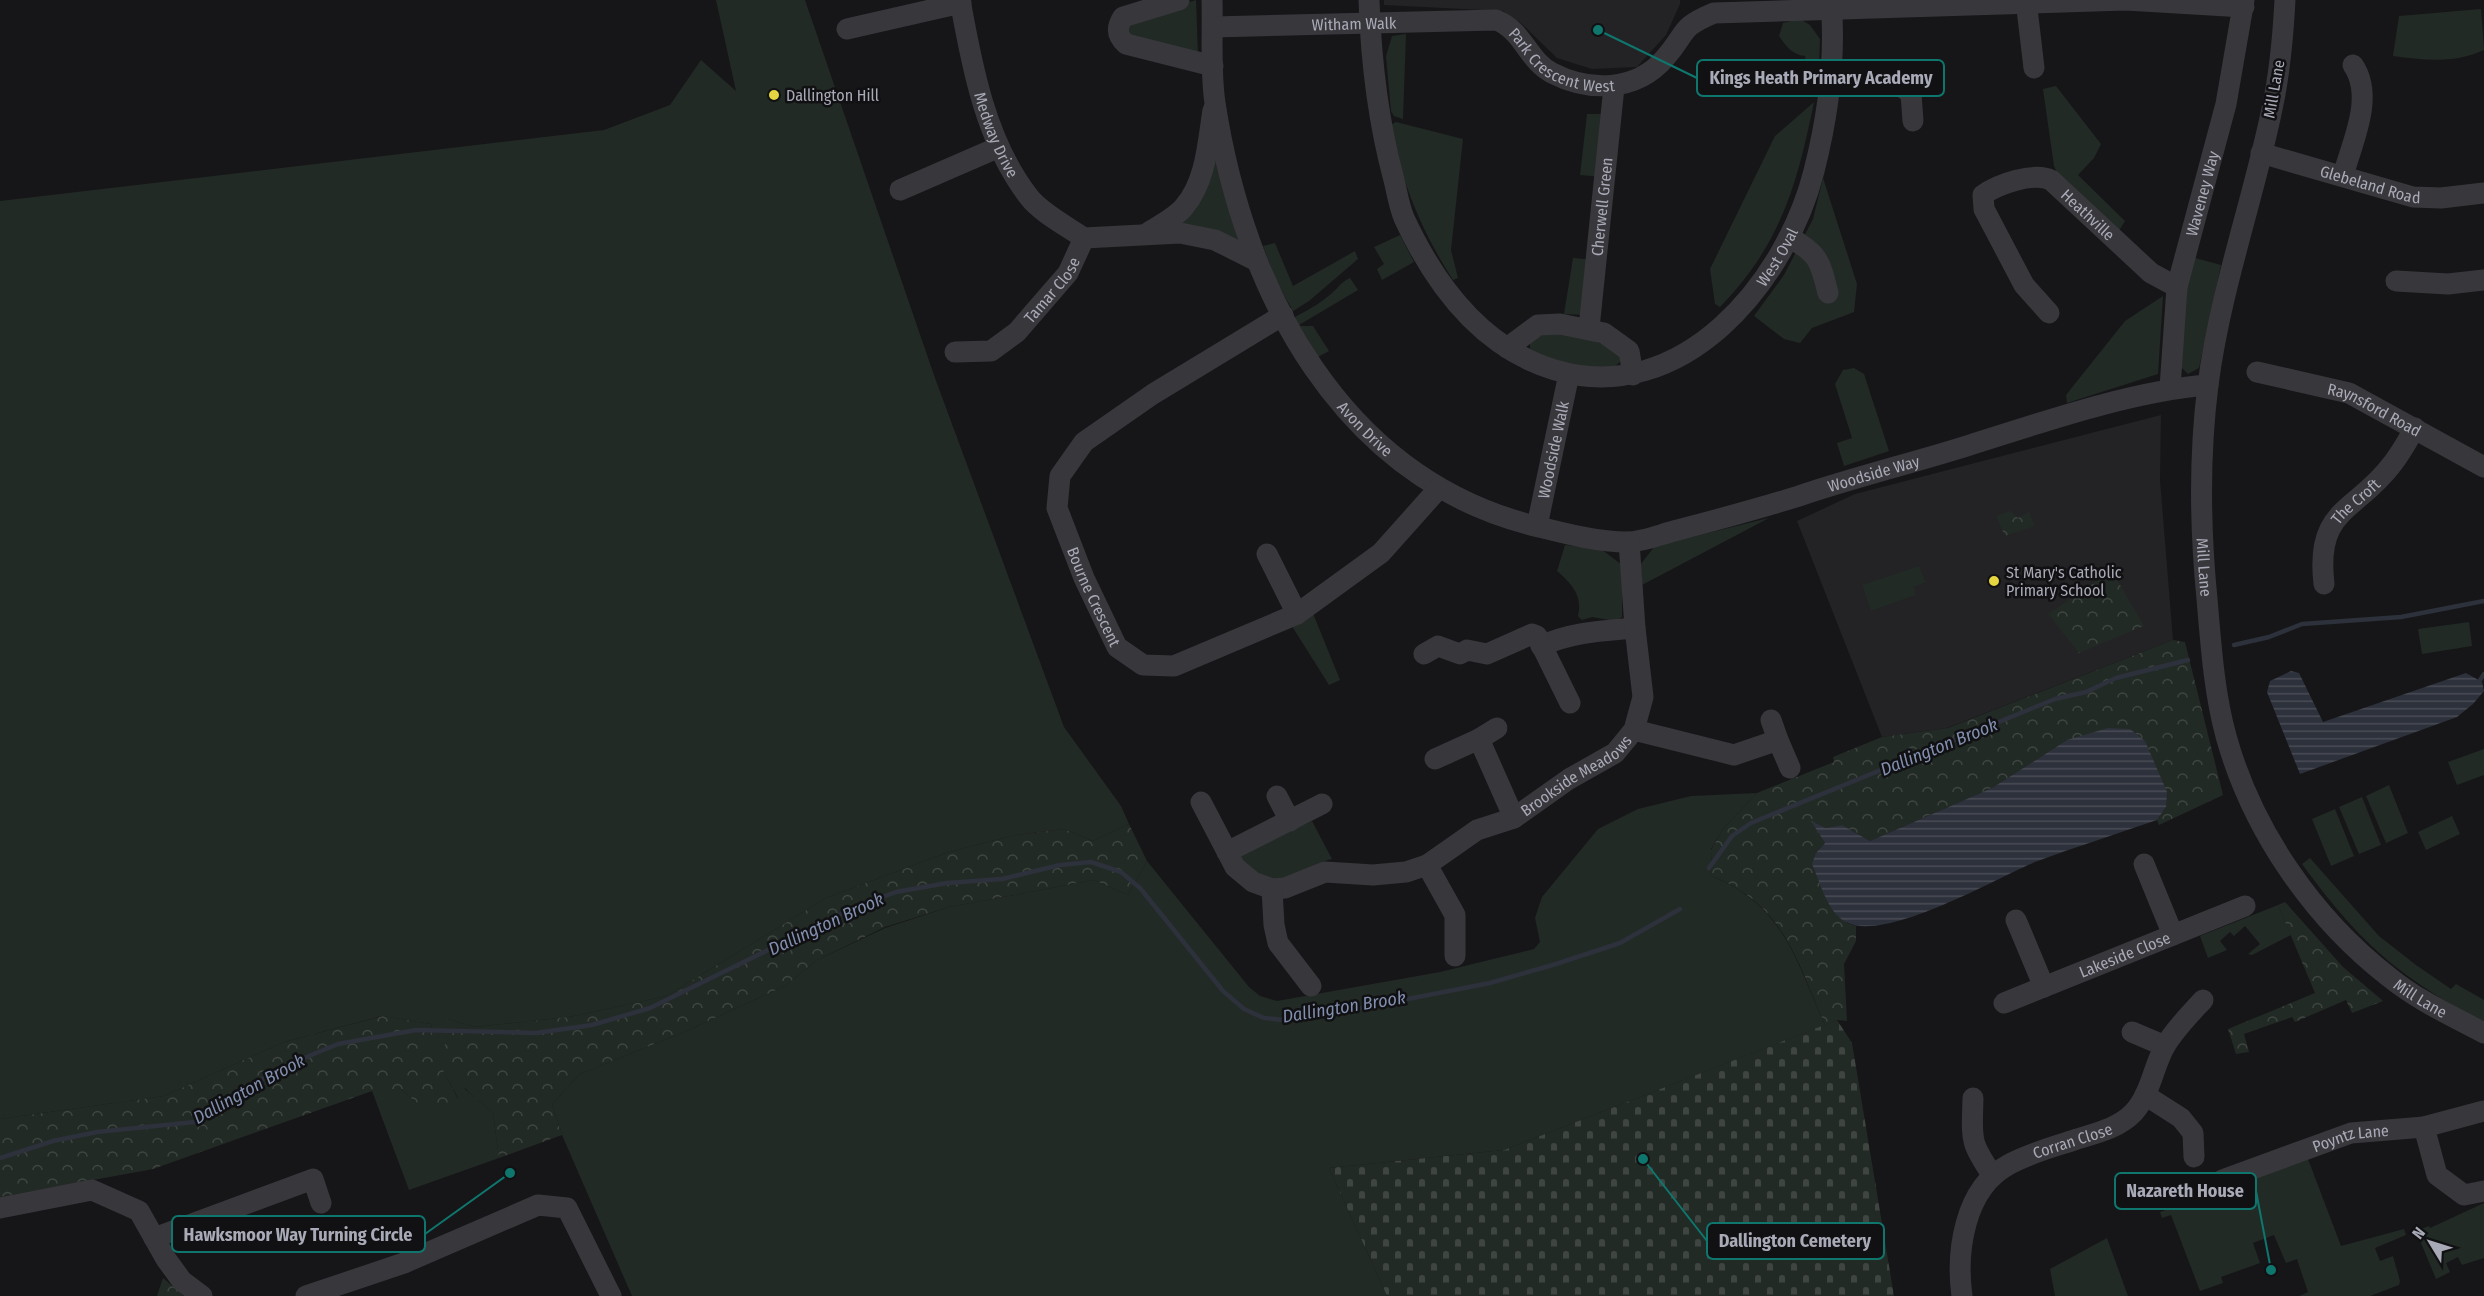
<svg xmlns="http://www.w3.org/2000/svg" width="2484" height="1296" font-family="'Fira Sans Condensed',sans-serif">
  <defs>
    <pattern id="forest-crowns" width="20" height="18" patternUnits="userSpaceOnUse" patternTransform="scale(1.5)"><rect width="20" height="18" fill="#222a25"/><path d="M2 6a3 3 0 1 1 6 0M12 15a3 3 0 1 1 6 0" fill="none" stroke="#3f4642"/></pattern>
    <pattern id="cemetery-stones" width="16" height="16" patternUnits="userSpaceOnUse" patternTransform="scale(1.5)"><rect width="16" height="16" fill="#222a25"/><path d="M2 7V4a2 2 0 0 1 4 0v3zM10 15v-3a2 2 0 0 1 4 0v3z" fill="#3f4642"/></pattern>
    <pattern id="water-rules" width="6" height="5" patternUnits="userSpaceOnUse" patternTransform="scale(1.5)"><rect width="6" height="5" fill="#2d313b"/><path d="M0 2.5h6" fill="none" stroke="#494c55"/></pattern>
  </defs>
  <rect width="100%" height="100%" fill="#161618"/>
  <path fill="#232224" d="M 1384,0 L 1680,0 L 1680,4 L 1666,35 L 1637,67 L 1592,69 L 1557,58 L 1522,24 L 1503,11 L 1384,5 Z
    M 2161,415 L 2160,480 L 2173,640 L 1947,728 L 1882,737 L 1797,521 L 1855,494 Z"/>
  <path fill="#222a25" d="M 716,0 L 805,0 L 935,378 L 1064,727 L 1121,806 L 1129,824 L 1093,841 L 1064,829 L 1015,835 L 946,853 L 826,898 L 667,996 L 569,1017 L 475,1027 L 448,1019 L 465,1089 L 493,1113 L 499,1158 L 409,1190 L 372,1091 L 400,1088 L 419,1105 L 458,1098 L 433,1053 L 431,1024 L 382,1016 L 284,1042 L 164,1096 L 0,1119 L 0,201 L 604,130 L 670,105 L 701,60 L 736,91 Z
    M 1196,0 L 1198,55 L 1128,39 L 1129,20 Z
    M 2481,9 L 2484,50 C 2453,64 2425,60 2393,56 L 2399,16 Z
    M 1800,19 L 1810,25 L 1820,39 L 1819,65 L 1806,63 L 1805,56 C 1792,55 1786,46 1779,36 L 1783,23 Z
    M 1406,34 L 1403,119 L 1394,116 L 1391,111 L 1386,56 L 1392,36 Z
    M 2056,86 L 2101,144 L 2094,158 L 2078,175 L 2125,221 L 2117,234 L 2059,178 L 2054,166 L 2043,89 Z
    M 1814,102 C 1797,185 1781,244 1720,307 L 1715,304 L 1710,269 L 1775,136 Z
    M 1587,114 L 1608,114 L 1603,177 L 1580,175 Z
    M 1396,122 L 1463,139 L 1451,250 L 1458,278 L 1453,280 C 1423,234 1400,180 1391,125 Z
    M 1213,137 L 1245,243 L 1175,226 Z
    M 1823,178 L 1857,284 L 1854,312 L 1812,328 L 1800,343 L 1784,339 L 1754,316 L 1784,275 L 1813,219 Z
    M 1400,235 L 1414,262 L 1382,280 L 1377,269 L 1384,264 L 1374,247 Z
    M 1275,243 L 1293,286 L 1355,251 L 1358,259 L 1309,301 L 1293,311 L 1277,283 L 1263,246 Z
    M 2192,257 L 2221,265 L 2199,368 L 2188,374 L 2178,364 L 2181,307 Z
    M 1573,258 L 1595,260 L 1586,315 L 1564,314 Z
    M 1350,278 L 1358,290 L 1299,325 L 1295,317 C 1308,310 1321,303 1332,293 C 1339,287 1341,282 1350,278 Z
    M 2163,296 L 2158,374 L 2067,403 L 2066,395 L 2125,321 Z
    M 1300,326 L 1313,326 L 1329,351 L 1318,357 Z
    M 1567,330 L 1620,351 L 1621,361 L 1612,369 L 1564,366 L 1530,351 L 1530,337 Z
    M 1854,368 L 1864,374 L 1889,451 L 1844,466 L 1837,443 L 1852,438 L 1835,384 L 1843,370 Z
    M 1769,518 L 1642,585 L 1640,565 L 1655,546 Z
    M 1565,545 L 1601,549 L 1622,565 L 1622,617 L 1615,621 L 1592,617 L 1582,620 L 1578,616 C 1583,596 1572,584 1557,571 Z
    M 1919,566 L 1926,582 L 1914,587 L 1916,595 L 1871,611 L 1862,585 Z
    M 1312,611 L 1340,680 L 1329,685 L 1290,623 Z
    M 2469,622 L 2472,646 L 2422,654 L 2418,629 Z
    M 2484,749 L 2484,775 L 2457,785 L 2448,762 Z
    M 2389,785 L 2408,833 L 2386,843 L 2366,796 Z
    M 1757,793 L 1723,829 L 1711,849 L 1712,876 C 1785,907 1795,959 1825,1025 L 1504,1150 L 1329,1168 L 1387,1296 L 632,1296 L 562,1135 L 552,1104 L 580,1074 L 682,1033 L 785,986 L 817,960 L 885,928 L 949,907 L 1094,880 L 1128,895 L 1147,861 L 1249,987 L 1260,996 L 1277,1001 L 1440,972 L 1534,949 L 1540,942 L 1535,918 L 1542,897 L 1598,829 L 1638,809 L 1691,796 Z
    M 2362,797 L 2381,845 L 2359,854 L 2339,807 Z
    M 2335,809 L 2354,856 L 2331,866 L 2312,819 Z
    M 2452,816 L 2460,834 L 2426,850 L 2418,832 Z
    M 1312,821 L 1332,859 C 1311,863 1288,888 1266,878 C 1256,874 1247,866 1238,860 L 1243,850 Z
    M 2310,858 L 2379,936 L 2416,965 L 2451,989 L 2456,984 L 2484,1000 L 2484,1022 C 2399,978 2358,941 2302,864 Z
    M 2278,905 L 2291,935 L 2252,955 L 2248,954 L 2260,944 L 2245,926 L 2234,936 L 2230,932 L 2220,941 L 2227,950 L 2208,958 L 2200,936 Z
    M 2308,1159 L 2341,1246 L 2404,1229 L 2406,1235 L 2375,1248 L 2380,1261 L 2393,1256 L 2400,1281 L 2399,1285 L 2370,1296 L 2299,1296 L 2308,1292 L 2297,1259 L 2286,1263 L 2274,1235 L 2253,1243 L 2260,1263 L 2221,1277 L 2223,1283 L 2200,1291 L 2171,1215 L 2162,1218 L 2160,1212 Z
    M 2484,1203 L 2484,1258 L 2462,1265 L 2458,1257 L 2446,1263 L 2450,1272 L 2436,1279 L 2416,1231 L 2429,1226 L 2430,1228 Z
    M 2107,1238 L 2128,1296 L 2055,1296 L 2050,1269 Z"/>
  <path fill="url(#forest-crowns)" d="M 2010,511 L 2018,518 L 2029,512 L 2035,526 L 2005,536 L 1996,516 Z
    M 2112,571 L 2144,626 L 2079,653 L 2048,614 Z
    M 2173,640 L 2185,642 L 2223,795 L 2159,825 L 2157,820 L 2166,807 L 2067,740 L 1992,788 L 1870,841 L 1842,825 L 1826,828 L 1812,822 L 1825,843 L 1816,853 L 1847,923 L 1856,926 L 1856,941 L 1844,964 L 1847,1021 L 1837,1020 L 1825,1025 C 1796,959 1785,906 1712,876 L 1711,850 L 1723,829 L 1757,793 L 1834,762 L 1833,757 L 1882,737 L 1948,728 Z
    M 1129,824 L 1147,861 L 1128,895 L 1094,880 L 949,907 L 885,927 L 817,960 L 785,986 L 682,1033 L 580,1074 L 552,1104 L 562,1135 L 499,1158 L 493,1113 C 474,1097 445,1075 445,1047 C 444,1038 447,1028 448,1019 L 475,1027 L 569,1017 L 667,996 L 826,898 L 946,853 L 1015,835 L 1064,829 L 1093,841 Z
    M 2285,902 L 2343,967 L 2383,1001 L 2352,1013 L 2346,1000 L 2295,1022 L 2292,1017 L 2244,1034 L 2249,1052 L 2236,1054 L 2228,1029 L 2315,993 L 2278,905 Z
    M 383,1016 L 431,1024 L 434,1053 L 458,1099 L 443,1109 L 419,1105 L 400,1088 L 388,1093 L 372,1091 L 153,1169 L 0,1197 L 0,1119 L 164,1096 L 284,1042 Z
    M 163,1278 L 184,1296 L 157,1296 Z"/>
  <path fill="url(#cemetery-stones)" d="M 1837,1020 L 1852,1043 L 1894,1296 L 1387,1296 L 1329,1168 L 1504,1150 Z"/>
  <path fill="url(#water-rules)" d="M 2291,671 L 2299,673 L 2323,722 L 2466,673 L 2482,682 L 2484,691 L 2473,704 L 2457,717 L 2300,774 L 2267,692 L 2270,681 Z
    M 2108,728 L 2130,729 L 2145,741 L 2167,792 L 2166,807 L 2157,820 C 2117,834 2075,847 2035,862 C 1996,878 1885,943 1846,922 C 1827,912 1821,884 1812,864 L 1816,853 L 1825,843 L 1811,821 L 1826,828 L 1842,825 L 1870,841 L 1992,788 L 2067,740 Z"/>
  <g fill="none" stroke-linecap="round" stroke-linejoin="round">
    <path stroke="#2d313b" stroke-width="4.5" d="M 2234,645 L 2269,637 L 2302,624 L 2401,617 L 2484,601
      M 2480,680 L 2484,674
      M 1709,868 L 1732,836 L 1751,823 L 2055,699 L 2086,692 L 2116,678 L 2188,660
      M 0,1158 L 53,1141 L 97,1132 L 195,1122 L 280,1068 L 338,1044 L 416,1030 L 536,1033 L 592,1025 L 650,1008 L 858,906 L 896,892 L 947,883 L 1002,879 L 1060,865 L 1091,862 L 1121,872 L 1140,888 L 1223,991 L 1244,1009 L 1264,1018 L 1283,1020 L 1310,1018 L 1490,983 L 1556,964 L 1620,943 L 1680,909"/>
    <g stroke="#38373c" stroke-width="21">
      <path id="s1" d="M 960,0 C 972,67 986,142 1029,197 C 1040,212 1068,227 1084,238"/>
      <path d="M 1179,0 L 1123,17 C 1116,28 1117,36 1126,44 L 1213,66"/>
      <path id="s2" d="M 1212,0 C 1213,34 1210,69 1215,103 C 1244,291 1341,480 1539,527 C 1567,534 1598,542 1627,542 C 1642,542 1659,535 1674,531 C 1716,520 1757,509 1799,496 C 1855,477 1913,463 1970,445 C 2043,422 2132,391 2208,385"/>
      <path id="s3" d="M 1369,0 C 1371,61 1378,121 1394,180 C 1397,192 1399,206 1404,218 C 1435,285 1482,348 1555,370 C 1682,408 1786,282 1814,171 C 1828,116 1836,57 1831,0"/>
      <path d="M 2026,0 L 2034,68"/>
      <path id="s4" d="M 2285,0 C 2283,37 2280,73 2272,109 C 2253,201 2220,291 2208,385 C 2199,456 2200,528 2207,599 C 2211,645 2214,692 2226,736 C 2252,830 2313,918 2389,977 C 2417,1000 2452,1016 2484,1033"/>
      <path id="s5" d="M 1213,27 L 1496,20 C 1523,30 1528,61 1552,73 C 1589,92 1636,92 1665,58 C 1688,32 1678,28 1714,13 L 2126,0 L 2244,7"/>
      <path d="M 847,29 L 961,3"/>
      <path d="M 1832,73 C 1859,76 1890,74 1911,94 L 1913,121"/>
      <path id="s6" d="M 2261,153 L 2413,197 L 2441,198 L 2484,193"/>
      <path d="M 2343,176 C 2352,142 2375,97 2353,65"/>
      <path d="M 900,190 L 999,147"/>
      <path d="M 1146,234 C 1158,226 1175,218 1184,207 C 1206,182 1208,142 1213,110"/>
      <path d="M 1789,237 C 1819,254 1820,261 1828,293"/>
      <path d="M 1084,238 L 1180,233 L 1215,240 L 1257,261"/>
      <path d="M 2396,281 L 2448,284 L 2484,280"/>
      <path id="s7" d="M 2049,313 L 2024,285 L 1984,209 L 1983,195 C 1998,184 2033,172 2051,180 L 2151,273 L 2177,287"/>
      <path id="s8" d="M 1283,315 L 1153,394 L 1084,442 L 1060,476 L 1057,508 L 1084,578 L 1117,647 L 1143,665 L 1174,666 L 1297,614 L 1381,553 L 1439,488"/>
      <path id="s9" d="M 1589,328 L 1614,87"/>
      <path d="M 1507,348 L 1538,325 L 1560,324 L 1604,333 L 1629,351 L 1633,375"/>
      <path id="s10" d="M 955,352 L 991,351 L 1017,332 L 1068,273 L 1084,238"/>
      <path id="s11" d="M 2257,372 L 2349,393 L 2484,467"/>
      <path id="s12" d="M 2170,388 L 2177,287 L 2226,104 L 2244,0"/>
      <path id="s13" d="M 1537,526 L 1569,374"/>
      <path d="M 1267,554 L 1297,614"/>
      <path id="s14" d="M 2324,584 C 2315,507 2356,513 2393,463 C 2401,453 2408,440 2415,428"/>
      <path d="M 1541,646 C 1571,632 1602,631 1635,628"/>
      <path d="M 1424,654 L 1438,646 L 1460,654 L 1467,650 L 1487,654 L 1532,634 L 1537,636 L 1570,703"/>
      <path d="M 1771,720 L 1778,740"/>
      <path d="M 1634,730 L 1734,755 L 1778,740 L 1790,768"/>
      <path d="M 1479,739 L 1497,728"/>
      <path d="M 1435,759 L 1479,739 L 1514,818"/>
      <path d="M 1277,796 L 1290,821"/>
      <path id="s15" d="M 1201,802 L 1235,867 L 1253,882 L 1272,889 L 1285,888 L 1325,872 L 1373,875 L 1406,872 L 1427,865 L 1477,830 L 1514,818 L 1569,779 L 1615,753 L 1634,730 L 1643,697 L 1635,628 L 1629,542"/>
      <path d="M 1227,852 L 1322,804"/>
      <path d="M 2144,864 L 2173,935"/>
      <path d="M 1427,865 L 1455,915 L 1455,956"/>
      <path d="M 1272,889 L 1274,925 L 1278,943 L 1311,986"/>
      <path d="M 2016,920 L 2044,987"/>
      <path id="s16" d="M 2004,1003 L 2245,906"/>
      <path d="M 2132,1032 L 2165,1046"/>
      <path d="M 2145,1095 L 2181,1118 L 2193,1133 L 2194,1157"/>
      <path d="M 1973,1098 C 1972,1140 1969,1141 1993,1176"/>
      <path d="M 2424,1127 L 2437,1175 L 2464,1195 L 2484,1191"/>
      <path id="s17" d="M 2222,1180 L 2351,1133 L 2424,1127 L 2484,1111"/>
      <path d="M 0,1208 L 92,1190 L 139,1211 L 166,1259 L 182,1281 L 202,1296"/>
      <path d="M 154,1238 L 313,1179 L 321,1203"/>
      <path d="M 306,1296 L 404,1263 L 538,1205 L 567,1208 L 611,1296"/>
      <path id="s18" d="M 1962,1296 C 1956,1252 1964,1189 2008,1165 C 2029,1153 2054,1147 2077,1139 C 2097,1133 2119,1128 2134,1112 C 2151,1093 2153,1067 2165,1046 C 2175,1029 2190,1014 2203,1000"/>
    </g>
  </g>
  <g fill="#e5d541" stroke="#111113" stroke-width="2">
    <circle cx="774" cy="95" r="6"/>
    <circle cx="1994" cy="581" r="6"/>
  </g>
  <g text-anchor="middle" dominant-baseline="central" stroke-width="5" stroke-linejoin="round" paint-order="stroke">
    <g font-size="16" fill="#a9aab7" stroke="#111113">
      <text stroke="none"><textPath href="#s5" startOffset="141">Witham Walk</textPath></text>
      <text stroke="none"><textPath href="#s5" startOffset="364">Park Crescent West</textPath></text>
      <text transform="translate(2274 89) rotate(-80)">Mill Lane</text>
      <text stroke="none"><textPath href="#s1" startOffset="140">Medway Drive</textPath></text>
      <text stroke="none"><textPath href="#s6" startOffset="114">Glebeland Road</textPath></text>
      <text stroke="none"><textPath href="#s12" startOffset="198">Waveney Way</textPath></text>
      <text stroke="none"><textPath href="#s9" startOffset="122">Cherwell Green</textPath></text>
      <text stroke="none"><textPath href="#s7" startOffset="260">Heathville</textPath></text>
      <text stroke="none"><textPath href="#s3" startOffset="712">West Oval</textPath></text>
      <text stroke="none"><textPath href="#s10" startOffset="123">Tamar Close</textPath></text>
      <text stroke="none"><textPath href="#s11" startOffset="124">Raynsford Road</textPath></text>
      <text stroke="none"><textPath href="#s2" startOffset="468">Avon Drive</textPath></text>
      <text stroke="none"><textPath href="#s13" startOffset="78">Woodside Walk</textPath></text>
      <text stroke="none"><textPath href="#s2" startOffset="1016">Woodside Way</textPath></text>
      <text stroke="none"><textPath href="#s14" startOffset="94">The Croft</textPath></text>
      <text stroke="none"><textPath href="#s4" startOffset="576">Mill Lane</textPath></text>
      <text stroke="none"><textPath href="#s8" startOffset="406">Bourne Crescent</textPath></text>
      <text stroke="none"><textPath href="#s15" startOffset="452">Brookside Meadows</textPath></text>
      <text stroke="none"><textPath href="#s16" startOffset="130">Lakeside Close</textPath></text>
      <text stroke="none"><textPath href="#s4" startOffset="1080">Mill Lane</textPath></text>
      <text stroke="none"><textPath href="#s17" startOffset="136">Poyntz Lane</textPath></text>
      <text stroke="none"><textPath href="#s18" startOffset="216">Corran Close</textPath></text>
    </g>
    <g font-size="16" fill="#a9aab7" stroke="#111113" text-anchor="start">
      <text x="786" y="95">Dallington Hill</text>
      <text x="2006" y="572">St Mary's Catholic<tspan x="2006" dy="18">Primary School</tspan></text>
    </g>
    <g font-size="18" font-style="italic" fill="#828faf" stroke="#111113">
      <text transform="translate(1939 747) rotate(-22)">Dallington Brook</text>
      <text transform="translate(826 924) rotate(-25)">Dallington Brook</text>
      <text transform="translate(1344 1007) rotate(-9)">Dallington Brook</text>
      <text transform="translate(249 1089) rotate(-29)">Dallington Brook</text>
    </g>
  </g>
  <path fill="none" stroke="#0f766e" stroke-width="2" d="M1598 30L1697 78M2271 1270L2256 1191M510 1173L425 1234M1643 1159L1707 1241"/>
  <g fill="#0f766e" stroke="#111113" stroke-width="2">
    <circle cx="1598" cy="30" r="6"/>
    <circle cx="2271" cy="1270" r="6"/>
    <circle cx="510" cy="1173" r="6"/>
    <circle cx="1643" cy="1159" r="6"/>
  </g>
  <g fill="#111113" stroke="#0f766e" stroke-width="2">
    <rect x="1697" y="60" width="247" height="36" rx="6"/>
    <rect x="2115" y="1173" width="141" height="36" rx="6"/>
    <rect x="172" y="1216" width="253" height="36" rx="6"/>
    <rect x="1707" y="1223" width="177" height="36" rx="6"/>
  </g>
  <g font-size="18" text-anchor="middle" font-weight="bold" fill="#a9aab7">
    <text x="1821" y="84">Kings Heath Primary Academy</text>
    <text x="2185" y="1197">Nazareth House</text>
    <text x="298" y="1241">Hawksmoor Way Turning Circle</text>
    <text x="1795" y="1247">Dallington Cemetery</text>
  </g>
  <g transform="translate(2430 1242) rotate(308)" stroke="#111113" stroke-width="4.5" paint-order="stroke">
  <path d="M0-4.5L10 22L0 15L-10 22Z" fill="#a9aab7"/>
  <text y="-9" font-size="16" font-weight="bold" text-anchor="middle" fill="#a9aab7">N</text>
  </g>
</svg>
